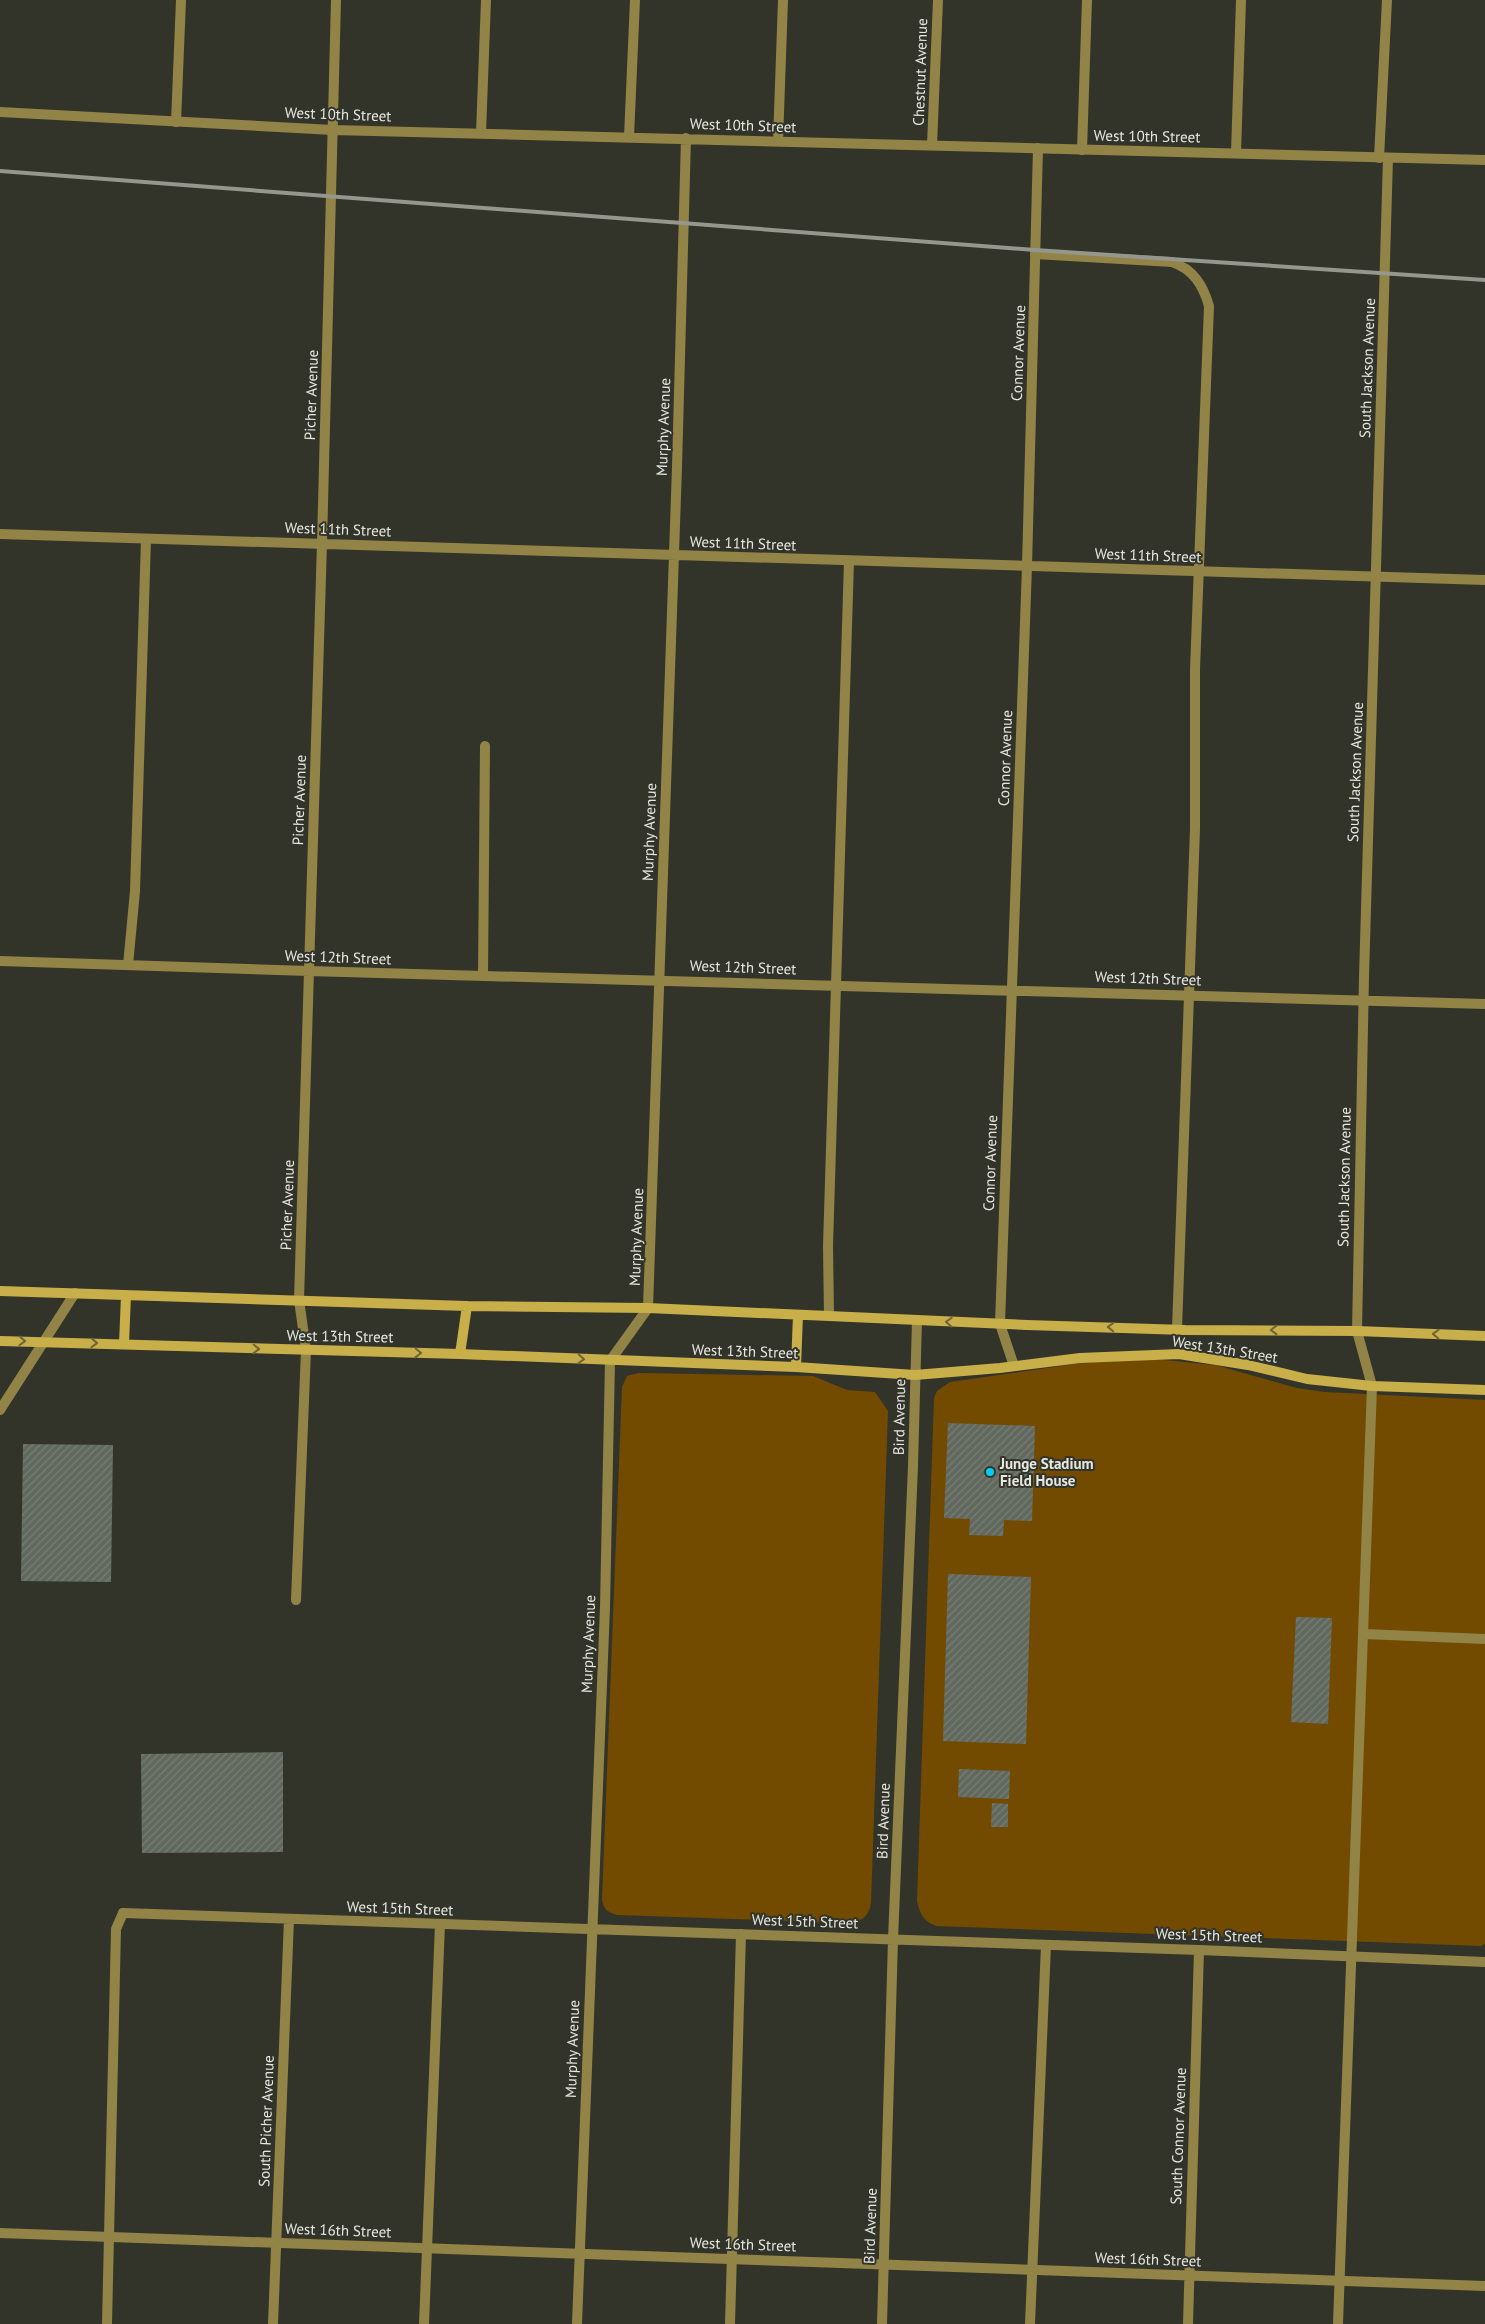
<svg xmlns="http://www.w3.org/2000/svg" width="1485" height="2324" font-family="'PT Sans',sans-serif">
  <defs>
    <pattern id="building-hatch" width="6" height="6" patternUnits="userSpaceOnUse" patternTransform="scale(1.25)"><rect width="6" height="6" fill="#61695f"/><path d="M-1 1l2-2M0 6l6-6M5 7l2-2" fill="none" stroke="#787e76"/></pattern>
  </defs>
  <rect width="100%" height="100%" fill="#32342a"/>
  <path fill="#734b00" d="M 1102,1360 L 1163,1360 L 1215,1365 L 1297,1388 L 1325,1392 L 1485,1400 L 1485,1944 L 1481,1946 L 936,1926 C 923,1921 920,1914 917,1901 L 934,1398 L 937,1391 L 950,1382 Z
    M 639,1373 L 813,1376 L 847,1390 L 875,1392 L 888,1411 L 871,1903 C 869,1916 862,1921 850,1923 L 617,1915 C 607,1912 604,1909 602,1900 L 622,1387 L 627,1376 Z"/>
  <path fill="url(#building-hatch)" d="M 948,1423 L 1035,1426 L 1032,1521 L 1004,1520 L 1003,1536 L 969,1535 L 970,1519 L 944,1518 Z
    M 23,1444 L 113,1445 L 111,1582 L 21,1581 Z
    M 948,1574 L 1031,1577 L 1026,1744 L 943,1741 Z
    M 1296,1617 L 1332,1618 L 1328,1724 L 1291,1722 Z
    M 283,1752 L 283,1852 L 142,1853 L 141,1754 Z
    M 959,1769 L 1010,1771 L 1009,1799 L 958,1797 Z
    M 992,1803 L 1008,1804 L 1008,1827 L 991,1827 Z"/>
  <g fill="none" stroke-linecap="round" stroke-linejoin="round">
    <path stroke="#928347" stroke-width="10" d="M 176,122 L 181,0
      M 481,133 L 486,0
      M 778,141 L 783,0
      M 1082,150 L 1087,0
      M 1379,158 L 1387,0
      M 1035,254 L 1172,262 C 1193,269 1203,285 1209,306 L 1195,669 L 1195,829 L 1177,1329
      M 128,965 L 135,891 L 146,539
      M 483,975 L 485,746
      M 829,1316 L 828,1246 L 849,561
      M 107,2324 L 116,1929 L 123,1913
      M 424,2324 L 440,1924
      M 730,2324 L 741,1934
      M 1030,2324 L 1046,1945
      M 1338,2324 L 1372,1386"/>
    <path stroke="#928347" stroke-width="10" d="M 0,112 L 333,130 L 1485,160
      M 629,137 L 635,0
      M 932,145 L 938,0
      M 1236,153 L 1241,0
      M 0,534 L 1485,580
      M 0,961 L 309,971 L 1485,1004
      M 1014,1366 L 1000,1324 L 1027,566 L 1038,148
      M 1372,1386 L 1357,1331 L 1364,977 L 1388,158
      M 0,1410 L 75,1293
      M 296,1600 L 306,1350 L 299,1300 L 322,543 L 336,0
      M 1364,1634 L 1485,1639
      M 123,1913 L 1199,1950 L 1485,1962
      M 0,2233 L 1485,2286
      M 273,2324 L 289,1919
      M 577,2324 L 605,1607 L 610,1361 L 648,1308 L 677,467 L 686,138
      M 882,2324 L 893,1939 L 913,1466 L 917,1320
      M 1188,2324 L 1199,1950"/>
    <path stroke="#c8af4a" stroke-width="10" d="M 0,1291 L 467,1306 L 648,1308 L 1027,1325 L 1185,1330 L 1357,1331 L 1485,1336
      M 0,1341 L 460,1354 L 796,1367 L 915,1375 L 1000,1368 L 1080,1358 L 1179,1354 L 1248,1365 L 1307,1379 L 1372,1386 L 1485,1390
      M 124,1344 L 126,1295
      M 460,1354 L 467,1306
      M 796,1367 L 798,1315"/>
    <path stroke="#95978e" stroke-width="4" d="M 0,171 L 1035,250 L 1485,280"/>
  </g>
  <defs><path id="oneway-chevron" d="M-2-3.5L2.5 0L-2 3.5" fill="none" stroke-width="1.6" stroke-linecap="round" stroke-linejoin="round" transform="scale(1.25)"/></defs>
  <g stroke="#6e6537">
    <use href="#oneway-chevron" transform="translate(949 1322) rotate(-177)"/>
    <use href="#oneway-chevron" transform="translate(1111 1327) rotate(-178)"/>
    <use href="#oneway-chevron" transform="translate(1274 1330) rotate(-180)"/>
    <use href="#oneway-chevron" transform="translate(1436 1334) rotate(-178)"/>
    <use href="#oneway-chevron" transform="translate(22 1341) rotate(2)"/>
    <use href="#oneway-chevron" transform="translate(94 1343) rotate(2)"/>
    <use href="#oneway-chevron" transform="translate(256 1349) rotate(2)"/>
    <use href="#oneway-chevron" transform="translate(418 1353) rotate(1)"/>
    <use href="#oneway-chevron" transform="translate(581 1359) rotate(3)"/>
  </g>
  <circle fill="#05cbf9" stroke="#32342a" stroke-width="2" cx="990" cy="1472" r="5"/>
  <g text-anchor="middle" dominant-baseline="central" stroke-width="4" stroke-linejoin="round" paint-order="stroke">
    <g font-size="15" fill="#e5e7e0" stroke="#32342a">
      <text transform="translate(920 72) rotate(-88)">Chestnut Avenue</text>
      <text transform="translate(338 114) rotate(2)">West 10th Street</text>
      <text transform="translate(743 125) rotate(2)">West 10th Street</text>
      <text transform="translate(1147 136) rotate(1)">West 10th Street</text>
      <text transform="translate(1018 353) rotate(-88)">Connor Avenue</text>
      <text transform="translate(1367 368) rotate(-88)">South Jackson Avenue</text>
      <text transform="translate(311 395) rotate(-88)">Picher Avenue</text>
      <text transform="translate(663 427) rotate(-88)">Murphy Avenue</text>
      <text transform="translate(338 529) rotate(2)">West 11th Street</text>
      <text transform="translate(743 543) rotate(2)">West 11th Street</text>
      <text transform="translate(1148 555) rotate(2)">West 11th Street</text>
      <text transform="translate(1005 758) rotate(-88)">Connor Avenue</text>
      <text transform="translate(1355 772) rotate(-88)">South Jackson Avenue</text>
      <text transform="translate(299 800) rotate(-88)">Picher Avenue</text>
      <text transform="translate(649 832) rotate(-88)">Murphy Avenue</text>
      <text transform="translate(338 957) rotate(2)">West 12th Street</text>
      <text transform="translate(743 967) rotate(2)">West 12th Street</text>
      <text transform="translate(1148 978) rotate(2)">West 12th Street</text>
      <text transform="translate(990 1163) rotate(-88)">Connor Avenue</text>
      <text transform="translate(1344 1177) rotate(-89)">South Jackson Avenue</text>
      <text transform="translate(287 1205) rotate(-88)">Picher Avenue</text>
      <text transform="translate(636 1237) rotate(-88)">Murphy Avenue</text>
      <text transform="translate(340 1336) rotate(1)">West 13th Street</text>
      <text transform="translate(1225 1349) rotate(9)">West 13th Street</text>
      <text transform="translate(745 1351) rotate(2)">West 13th Street</text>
      <text transform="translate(899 1417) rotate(-89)">Bird Avenue</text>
      <text transform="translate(588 1644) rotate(-88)">Murphy Avenue</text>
      <text transform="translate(883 1821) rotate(-88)">Bird Avenue</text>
      <text transform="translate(400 1908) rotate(2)">West 15th Street</text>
      <text transform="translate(805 1921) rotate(2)">West 15th Street</text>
      <text transform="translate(1209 1935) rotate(2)">West 15th Street</text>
      <text transform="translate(572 2049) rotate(-88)">Murphy Avenue</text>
      <text transform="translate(266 2121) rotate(-88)">South Picher Avenue</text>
      <text transform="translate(1178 2136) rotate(-88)">South Connor Avenue</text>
      <text transform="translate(870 2226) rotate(-88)">Bird Avenue</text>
      <text transform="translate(338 2230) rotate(2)">West 16th Street</text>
      <text transform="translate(743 2244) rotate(2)">West 16th Street</text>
      <text transform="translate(1148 2259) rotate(2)">West 16th Street</text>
    </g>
    <g font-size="15" font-weight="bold" fill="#e5e7e0" stroke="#32342a" text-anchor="start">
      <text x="1000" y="1463">Junge Stadium<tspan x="1000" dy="17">Field House</tspan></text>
    </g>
  </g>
</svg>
